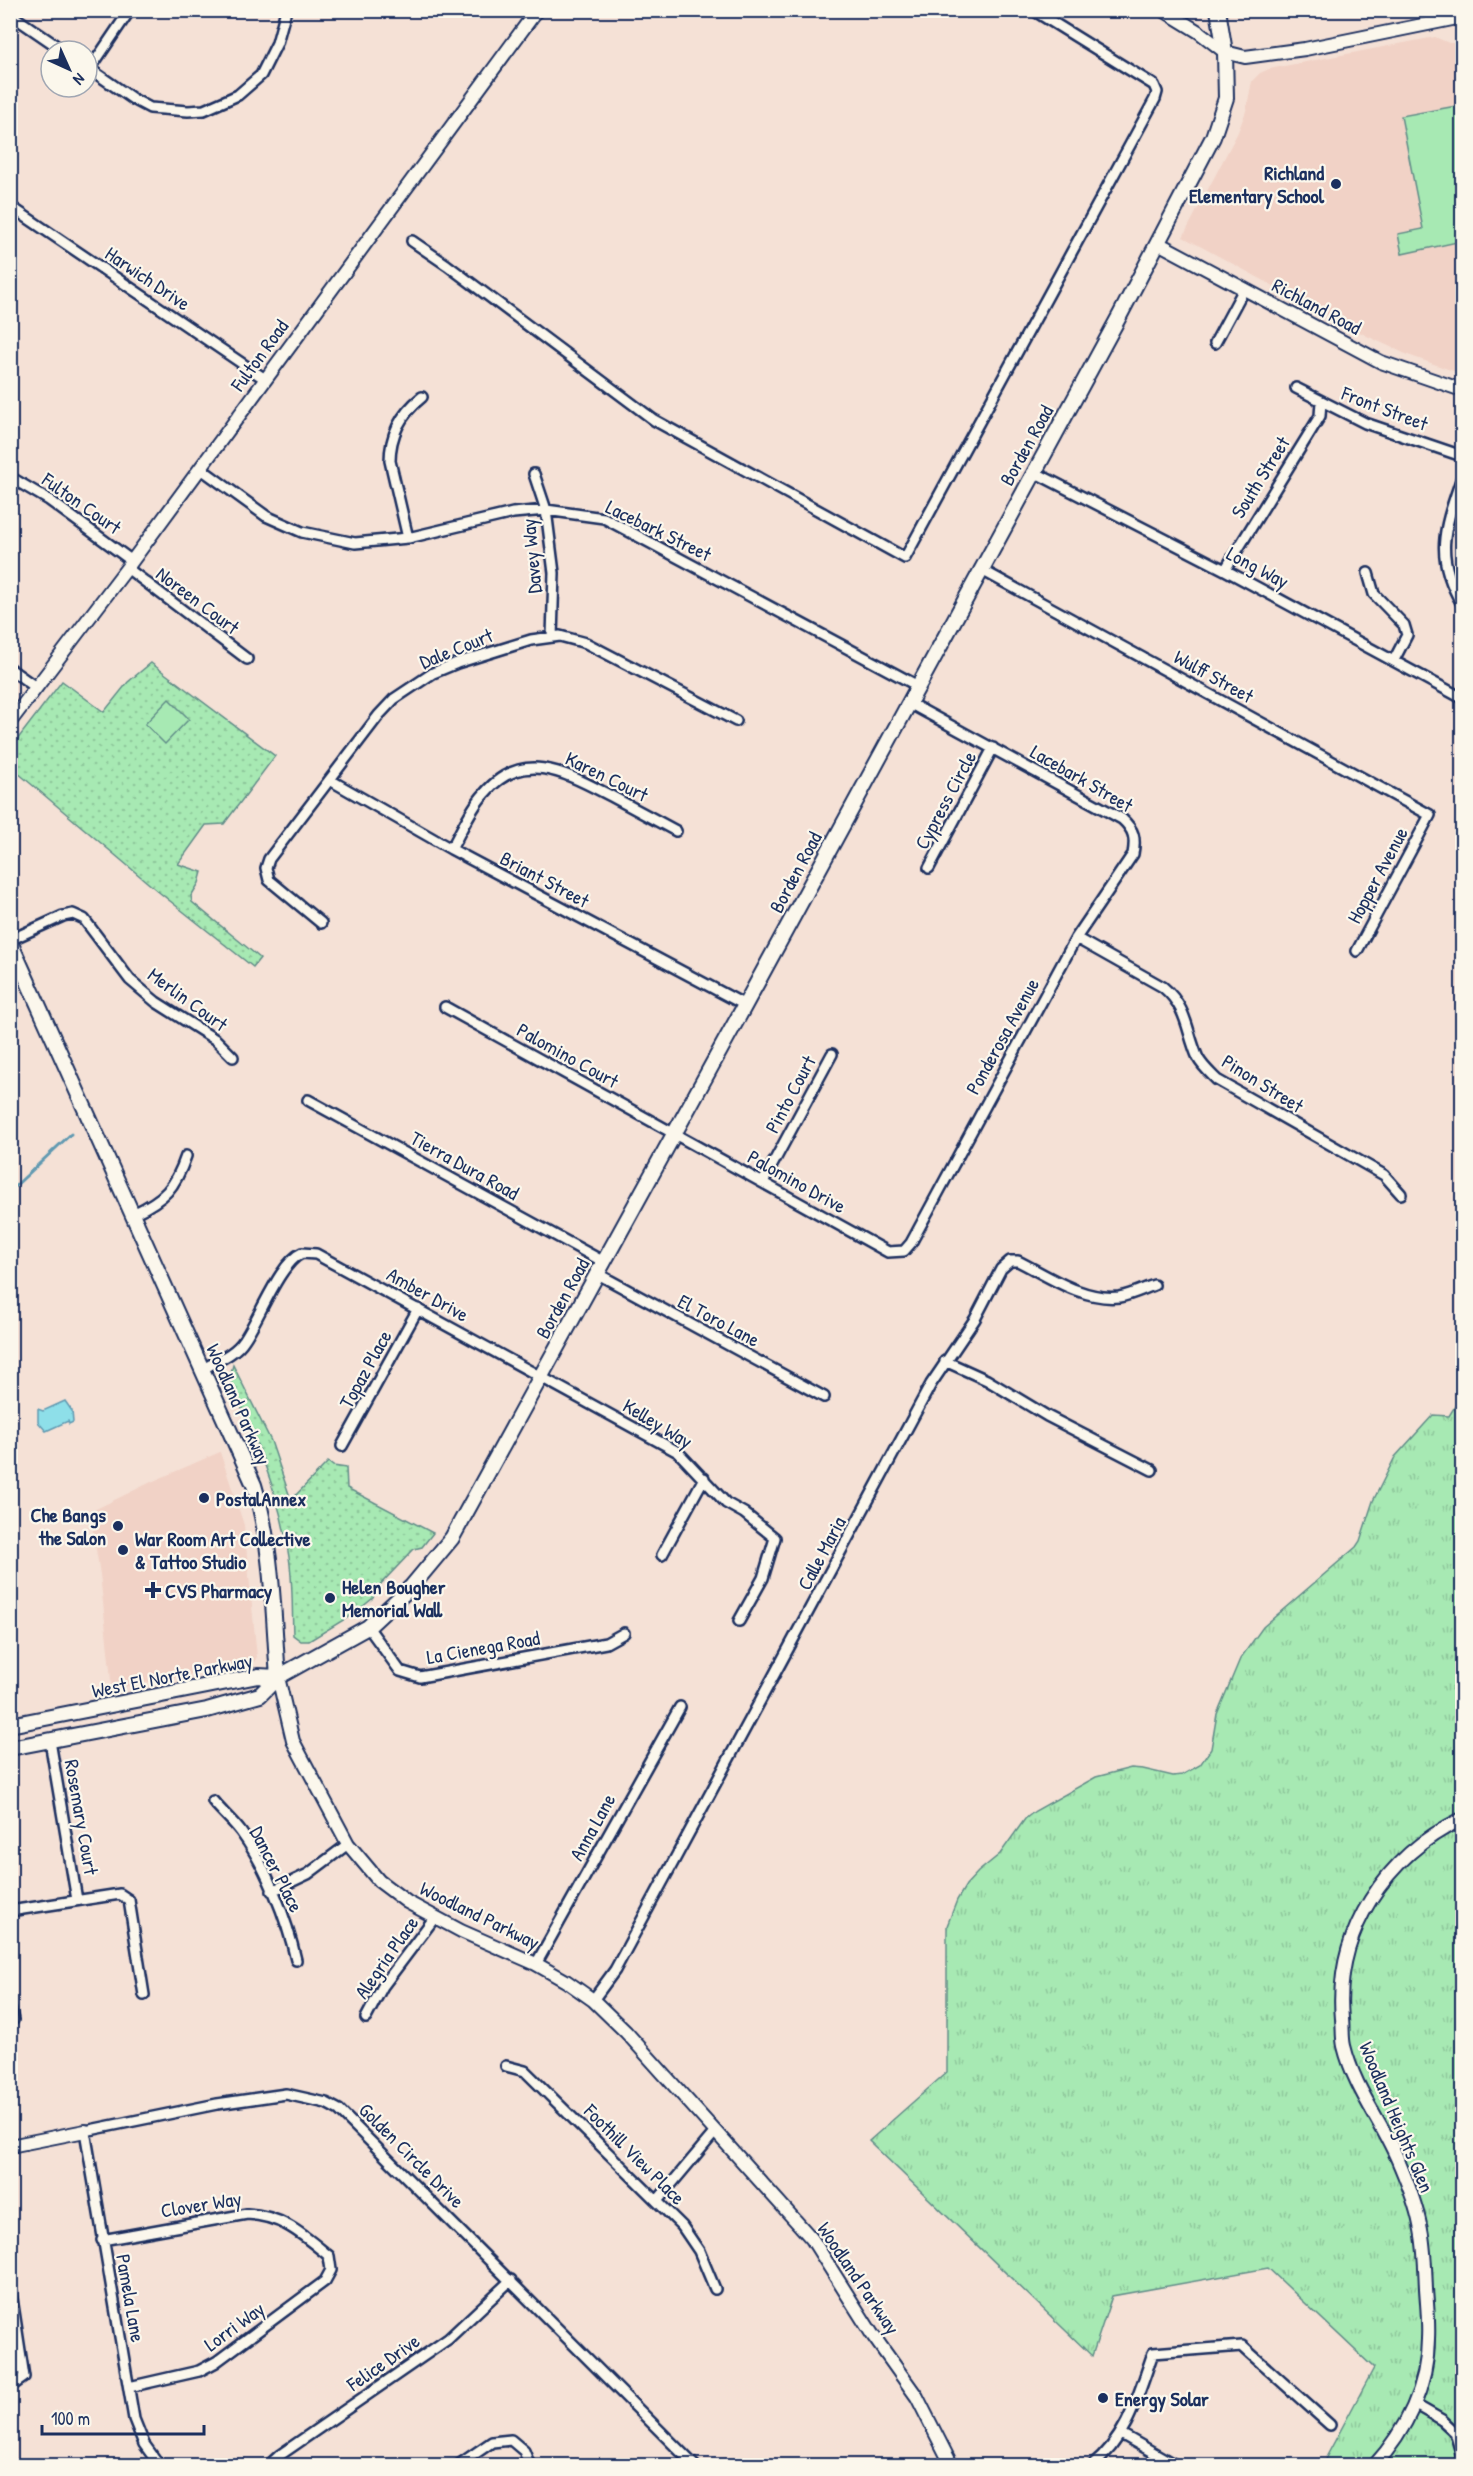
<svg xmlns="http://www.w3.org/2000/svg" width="1473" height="2476" font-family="'Patrick Hand',sans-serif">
  <defs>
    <pattern id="grass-tufts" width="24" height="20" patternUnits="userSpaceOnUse" patternTransform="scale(1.5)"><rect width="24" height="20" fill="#a7e9b3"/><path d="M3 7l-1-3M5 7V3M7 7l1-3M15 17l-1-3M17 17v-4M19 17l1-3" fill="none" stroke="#8fc89c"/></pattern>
    <pattern id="park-dots" width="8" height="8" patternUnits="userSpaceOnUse" patternTransform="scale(1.5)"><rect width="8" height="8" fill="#a7e9b3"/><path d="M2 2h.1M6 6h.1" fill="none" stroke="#8fc89c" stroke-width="1.8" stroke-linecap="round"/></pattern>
  </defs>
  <rect width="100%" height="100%" fill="#f5e1d6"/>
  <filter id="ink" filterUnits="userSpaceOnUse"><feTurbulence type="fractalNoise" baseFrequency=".0167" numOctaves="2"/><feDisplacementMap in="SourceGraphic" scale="12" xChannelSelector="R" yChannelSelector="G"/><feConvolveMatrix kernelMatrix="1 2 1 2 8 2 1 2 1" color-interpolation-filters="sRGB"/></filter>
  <g filter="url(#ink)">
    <path fill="#f1d2c6" d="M 1435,37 L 1449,43 L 1462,43 L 1462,374 L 1408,355 L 1367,336 L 1183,237 L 1238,132 L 1246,111 L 1252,81 L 1260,73 L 1269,69 Z
      M 220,1452 L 244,1525 L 257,1657 L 254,1662 L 112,1689 L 100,1574 L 90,1512 L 149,1483 Z"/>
    <path fill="url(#grass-tufts)" stroke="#618c88" stroke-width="1.5" d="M 1462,1395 L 1462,2465 L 1322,2465 L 1374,2368 L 1268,2268 L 1112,2296 L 1092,2356 L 869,2141 L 947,2072 L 947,1926 L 957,1900 L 966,1885 L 978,1872 L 1000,1854 L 1025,1819 L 1035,1811 L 1096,1777 L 1131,1768 L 1143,1769 L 1173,1776 L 1182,1775 L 1200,1765 L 1211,1749 L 1217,1714 L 1240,1659 L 1263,1627 L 1356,1547 L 1360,1541 L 1373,1501 L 1395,1457 L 1433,1415 L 1449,1416 Z"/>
    <path fill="url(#park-dots)" stroke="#618c88" stroke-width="1.5" d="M 151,663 L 275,756 L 224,824 L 206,825 L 178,864 L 202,872 L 199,883 L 191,896 L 192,902 L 260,958 L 253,967 L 160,893 L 11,767 L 10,749 L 62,681 L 104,712 L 128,682 Z
      M 233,1365 L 271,1441 L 291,1500 L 328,1462 L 333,1466 L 346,1468 L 347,1488 L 433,1533 L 422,1547 L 414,1549 L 376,1589 L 373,1598 L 355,1613 L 309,1641 L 301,1641 L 293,1635 C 292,1609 293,1582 289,1557 C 280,1494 255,1437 229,1380 Z"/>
    <path fill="#a7e9b3" stroke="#618c88" stroke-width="1.5" d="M 1462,105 L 1462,241 L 1402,254 L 1398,234 L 1423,229 L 1401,116 Z
      M 169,699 L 189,719 L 165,744 L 145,724 Z"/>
    <path fill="#8edfe9" stroke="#6099b1" stroke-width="1.5" d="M 65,1401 L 72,1411 L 73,1422 L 69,1424 L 68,1421 L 46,1431 L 38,1422 L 38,1409 L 43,1411 Z"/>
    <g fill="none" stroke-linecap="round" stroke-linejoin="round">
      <path stroke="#6099b1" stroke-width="3" d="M 10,1191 L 71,1134"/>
      <defs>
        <path id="minor" d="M 10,14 L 64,51
          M 87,67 L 133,99 L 150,108 L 188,111 L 204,110 L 238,95 L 261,75 L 277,43 L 286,10
          M 90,69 L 130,10
          M 10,206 L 265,379
          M 412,241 L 447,265 L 654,420 L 905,558 L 1155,99 L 1157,92 L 1154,85 L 1033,10
          M 1215,343 L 1244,289
          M 1296,388 L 1365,423 L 1462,456
          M 200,468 L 266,516 L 302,532 L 355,543 L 408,538 L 513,513 L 546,510 L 604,518 L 918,686
          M 1034,472 L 1225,570 L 1462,698
          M 534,474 L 546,510 L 554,573 L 552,637
          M 10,477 L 49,500 L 132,561
          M 1462,477 C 1445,527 1433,555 1462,604
          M 408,538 L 390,461 C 390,435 402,413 422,397
          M 127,568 L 247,659
          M 980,569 L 1430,815 L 1357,951
          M 1225,570 L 1320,416 L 1321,401
          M 1368,573 L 1374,594 L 1404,625 L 1407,635 L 1394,660
          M 10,669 L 37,688
          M 330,780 L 451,849 L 745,1005
          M 451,849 C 461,832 470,809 484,794 C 523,747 568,774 611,796 C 633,808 654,819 676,831
          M 929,868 L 993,748
          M 321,923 L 269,880 L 266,868 L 269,859 L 379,715 L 394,699 L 433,673 L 457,663 L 531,640 L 560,636 L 586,643 L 736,721
          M 1076,938 L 1163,987 C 1188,1008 1186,1031 1198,1058 C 1202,1066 1211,1074 1217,1080 L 1384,1175 L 1401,1194
          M 10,940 L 63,916 L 73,914 L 84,919 L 130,980 L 156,1002 L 216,1040 L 233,1057
          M 445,1007 L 888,1252 L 904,1251 L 911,1243 L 1076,938 L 1133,854 C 1136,838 1134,830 1122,819 L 909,703
          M 308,1100 L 604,1262
          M 763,1182 L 832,1054
          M 133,1214 C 165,1199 175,1188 186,1156
          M 598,1274 L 824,1397
          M 945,1361 L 987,1380 L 1047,1416 L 1152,1470
          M 203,1369 C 217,1361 235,1354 244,1340 C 259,1319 280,1262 302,1253 L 316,1254 L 678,1452 L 726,1503 L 744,1513 L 775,1538 L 763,1578 L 739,1621
          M 342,1446 L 418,1309
          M 662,1555 L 704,1478
          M 368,1627 L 400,1671 L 420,1677 L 606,1643 L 624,1633
          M 50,1741 L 77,1900
          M 213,1801 C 222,1812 233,1821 241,1832 C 266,1866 287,1919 296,1960
          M 272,1891 L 308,1874 L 348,1844
          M 10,1911 L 120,1894 L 129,1900 L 144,1995
          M 536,1964 L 680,1707
          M 593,2000 L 615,1970 L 931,1384 L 975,1319 L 1001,1269 L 1010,1261 L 1018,1261 C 1048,1276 1083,1301 1119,1297 C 1131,1295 1143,1289 1154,1285
          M 10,2007 L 13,2020
          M 366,2018 L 383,1986 L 435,1917
          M 506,2066 L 525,2071 L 682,2226 L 699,2251 L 715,2289
          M 657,2201 L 715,2132
          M 102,2240 L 247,2214 C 283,2216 302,2234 329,2256 L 331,2270 L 325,2281 L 216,2362 L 199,2371 L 129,2387
          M 10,2285 L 24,2377 L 10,2387
          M 1414,2404 L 1442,2420 L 1455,2432 L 1462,2456
          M 1121,2434 L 1177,2466
          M 160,2466 L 144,2444 L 134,2419 L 85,2131 L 217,2104 L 286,2094 L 326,2103 L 339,2110 L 695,2466
          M 268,2466 L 280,2455 L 448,2339 L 511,2280
          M 457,2466 L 492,2442 L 511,2440 L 524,2451 L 530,2466
          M 1092,2466 C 1128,2437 1138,2395 1153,2353 L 1242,2346 L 1330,2425"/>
        <path id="tertiary" d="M 1163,10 L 1199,32 L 1225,52 L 1245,57 L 1305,49 L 1462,17
          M 1158,243 L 1381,362 L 1462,390
          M 10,722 L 127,568 L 537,10
          M 278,1677 L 293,1741 L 348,1844 L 379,1881 L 407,1902 L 461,1931 L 536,1964 L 566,1981 L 593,2000 L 626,2032 L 812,2239 L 872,2334 L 917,2397 L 952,2466
          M 10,2146 L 85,2131
          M 1374,2466 C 1406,2431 1428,2386 1428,2339 C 1429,2322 1427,2305 1426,2289 C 1425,2268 1425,2246 1420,2225 C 1416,2205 1408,2184 1400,2165 C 1384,2124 1355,2091 1344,2046 C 1342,2037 1343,2028 1342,2019 C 1334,1932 1386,1855 1462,1819"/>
        <path id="secondary" d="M 10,942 L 254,1485 C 273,1547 273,1614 278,1677
          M 10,1725 L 258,1676 L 278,1677
          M 10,1748 L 207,1710 L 260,1695 L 278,1677 L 368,1627 L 412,1586 L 452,1538 L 745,1005 L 1120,315 L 1213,137 L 1226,98 L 1225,52 L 1218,10"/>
      </defs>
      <use href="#minor" stroke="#1b2f5e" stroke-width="14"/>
      <use href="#tertiary" stroke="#1b2f5e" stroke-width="16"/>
      <use href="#secondary" stroke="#1b2f5e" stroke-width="18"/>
      <use href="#minor" stroke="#fbf7ec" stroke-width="9"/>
      <use href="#tertiary" stroke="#fbf7ec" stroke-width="12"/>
      <use href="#secondary" stroke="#fbf7ec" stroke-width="14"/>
    </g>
  </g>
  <g fill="#1b2f5e" stroke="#fbf7ec" stroke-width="2">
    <circle cx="1336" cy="184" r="6"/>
    <circle cx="204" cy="1498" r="6"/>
    <circle cx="118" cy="1526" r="6"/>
    <circle cx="123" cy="1550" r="6"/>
    <path d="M150 1581h6v6h6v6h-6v6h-6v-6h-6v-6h6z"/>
    <circle cx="330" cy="1598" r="6"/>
    <circle cx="1103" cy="2398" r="6"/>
  </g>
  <g text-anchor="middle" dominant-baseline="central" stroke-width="4.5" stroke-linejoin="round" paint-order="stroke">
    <g font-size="20" font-weight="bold" fill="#1b2f5e" stroke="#fbf7ec" text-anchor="start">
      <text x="1324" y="172" text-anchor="end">Richland<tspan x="1324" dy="23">Elementary School</tspan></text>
      <text x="216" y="1498">PostalAnnex</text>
      <text x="106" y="1514" text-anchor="end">Che Bangs<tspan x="106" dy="23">the Salon</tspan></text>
      <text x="135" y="1538">War Room Art Collective<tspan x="135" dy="23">&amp; Tattoo Studio</tspan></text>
      <text x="342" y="1586">Helen Bougher<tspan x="342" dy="23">Memorial Wall</tspan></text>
      <text x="165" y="1590">CVS Pharmacy</text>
      <text x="1115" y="2398">Energy Solar</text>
    </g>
    <g font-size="20" fill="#1b2f5e" stroke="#fbf7ec">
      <text transform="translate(148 278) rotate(34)">Harwich Drive</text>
      <text transform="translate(1317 306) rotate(28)">Richland Road</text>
      <text transform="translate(259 355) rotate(-54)">Fulton Road</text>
      <text transform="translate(1385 408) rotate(21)">Front Street</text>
      <text transform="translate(1026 445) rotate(-61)">Borden Road</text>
      <text transform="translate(1260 477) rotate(-58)">South Street</text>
      <text transform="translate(82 503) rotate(35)">Fulton Court</text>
      <text transform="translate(659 530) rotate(26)">Lacebark Street</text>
      <text transform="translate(531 556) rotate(-95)">Davey Way</text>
      <text transform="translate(1258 567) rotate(28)">Long Way</text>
      <text transform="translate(198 600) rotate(37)">Noreen Court</text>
      <text transform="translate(456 648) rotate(-22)">Dale Court</text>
      <text transform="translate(1214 676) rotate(29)">Wulff Street</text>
      <text transform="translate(607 776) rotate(26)">Karen Court</text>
      <text transform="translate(1082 778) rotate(30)">Lacebark Street</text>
      <text transform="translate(945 800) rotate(-62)">Cypress Circle</text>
      <text transform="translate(795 872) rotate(-62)">Borden Road</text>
      <text transform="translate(1377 875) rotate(-62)">Hopper Avenue</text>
      <text transform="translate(545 879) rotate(28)">Briant Street</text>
      <text transform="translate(188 999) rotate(36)">Merlin Court</text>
      <text transform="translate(1002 1036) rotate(-61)">Ponderosa Avenue</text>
      <text transform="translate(568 1055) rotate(29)">Palomino Court</text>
      <text transform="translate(1263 1083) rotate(32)">Pinon Street</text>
      <text transform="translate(790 1094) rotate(-62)">Pinto Court</text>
      <text transform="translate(465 1165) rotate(29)">Tierra Dura Road</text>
      <text transform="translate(797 1181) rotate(29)">Palomino Drive</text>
      <text transform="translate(428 1294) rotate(29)">Amber Drive</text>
      <text transform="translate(562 1298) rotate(-61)">Borden Road</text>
      <text transform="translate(719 1320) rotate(28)">El Toro Lane</text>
      <text transform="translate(365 1369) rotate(-61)">Topaz Place</text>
      <text transform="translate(239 1404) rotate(66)">Woodland Parkway</text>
      <text transform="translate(658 1423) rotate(31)">Kelley Way</text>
      <text transform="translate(821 1553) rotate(-62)">Calle Maria</text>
      <text transform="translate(483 1647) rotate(-10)">La Cienega Road</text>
      <text transform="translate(172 1675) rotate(-11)">West El Norte Parkway</text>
      <text transform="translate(82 1817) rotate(80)">Rosemary Court</text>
      <text transform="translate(592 1827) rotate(-61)">Anna Lane</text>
      <text transform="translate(277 1869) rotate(63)">Dancer Place</text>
      <text transform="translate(480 1915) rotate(26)">Woodland Parkway</text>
      <text transform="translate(386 1957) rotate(-55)">Alegria Place</text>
      <text transform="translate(1397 2117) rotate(67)">Woodland Heights Glen</text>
      <text transform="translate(635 2154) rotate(45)">Foothill View Place</text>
      <text transform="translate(412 2155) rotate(45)">Golden Circle Drive</text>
      <text transform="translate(201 2204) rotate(-9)">Clover Way</text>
      <text transform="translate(859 2278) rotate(56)">Woodland Parkway</text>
      <text transform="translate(131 2298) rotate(80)">Pamela Lane</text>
      <text transform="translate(234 2326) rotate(-36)">Lorri Way</text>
      <text transform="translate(383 2362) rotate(-35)">Felice Drive</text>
    </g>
  </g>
  <rect width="1473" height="2476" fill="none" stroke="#fbf7ec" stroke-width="36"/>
  <rect x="18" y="18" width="1437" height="2440" fill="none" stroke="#1b2f5e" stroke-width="2" filter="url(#ink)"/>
  <g transform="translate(69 69) rotate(135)"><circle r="28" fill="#fbf7ec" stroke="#a1a7b3" stroke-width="1.5"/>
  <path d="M0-4.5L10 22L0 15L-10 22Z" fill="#1b2f5e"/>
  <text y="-9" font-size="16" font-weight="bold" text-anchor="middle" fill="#1b2f5e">N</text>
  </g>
  <path d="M42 2425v9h162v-9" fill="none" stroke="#1b2f5e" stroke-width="3"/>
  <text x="51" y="2425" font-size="18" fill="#1b2f5e" stroke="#fbf7ec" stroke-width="4.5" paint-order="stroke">100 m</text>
</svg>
